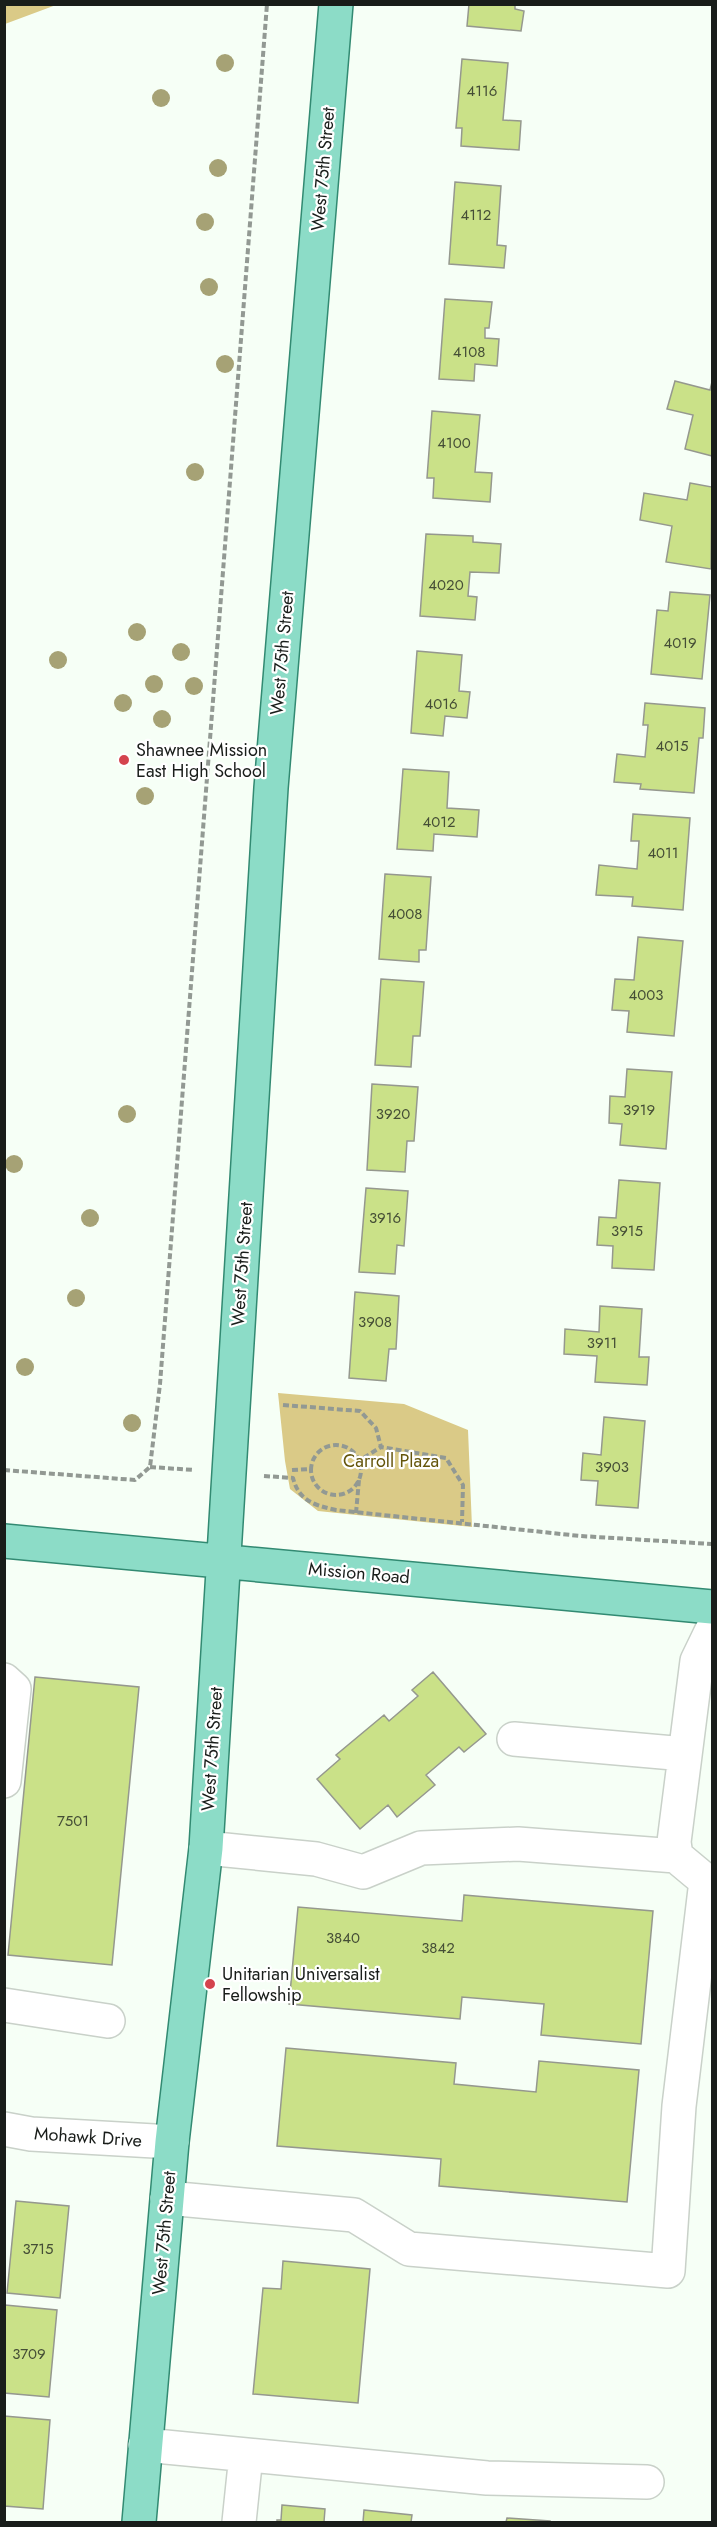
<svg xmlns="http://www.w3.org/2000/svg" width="717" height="2527" font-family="Jost,sans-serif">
  <rect width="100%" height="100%" fill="#f6fff6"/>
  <path fill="#daca87" d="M 5,4 L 56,4 L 56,5 L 5,24 Z
    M 278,1393 L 404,1404 L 468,1430 L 472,1527 L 318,1511 L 290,1489 L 285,1461 Z"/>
  <path fill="#cae188" stroke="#95988e" stroke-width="1.5" d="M 469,4 L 515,4 L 515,9 L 524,11 L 521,31 L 467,26 Z
    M 462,59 L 508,63 L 503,120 L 521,121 L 519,150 L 461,146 L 462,128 L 456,128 Z
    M 455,182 L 501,186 L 497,245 L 506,246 L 504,268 L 449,264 Z
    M 445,299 L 492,302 L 489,328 L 485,328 L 485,338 L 499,339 L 497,366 L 475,364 L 474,381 L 439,379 Z
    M 675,381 L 710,390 L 712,382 L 712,456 L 685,449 L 693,415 L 667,409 Z
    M 432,411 L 480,415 L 475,472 L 492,473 L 490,502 L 433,498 L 434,478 L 427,478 Z
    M 690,483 L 712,487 L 711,569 L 666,562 L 672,526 L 640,520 L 644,493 L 687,500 Z
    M 426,534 L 473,536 L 473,542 L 501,544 L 499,573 L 470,572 L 468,596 L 477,597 L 475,620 L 420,616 Z
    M 670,592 L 710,595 L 702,679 L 651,674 L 657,610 L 668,611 Z
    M 417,651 L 462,655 L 459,691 L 470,692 L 467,718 L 445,716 L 443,736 L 411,733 Z
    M 645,703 L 705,708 L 703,738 L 699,738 L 694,793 L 640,789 L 641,784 L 614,782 L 617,754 L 645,757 L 648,725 L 643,725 Z
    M 403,769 L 449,772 L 447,808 L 479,810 L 477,837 L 434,834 L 433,851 L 397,849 Z
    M 633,814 L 690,818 L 683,910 L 632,906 L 633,897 L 596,895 L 599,865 L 637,869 L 639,841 L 631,841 Z
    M 385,874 L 431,877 L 426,950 L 419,950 L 419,962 L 379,959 Z
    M 638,937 L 683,941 L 674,1036 L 627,1032 L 629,1011 L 612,1010 L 615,979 L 634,980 Z
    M 381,979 L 424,982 L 420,1036 L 413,1036 L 411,1067 L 375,1065 Z
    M 627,1069 L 672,1072 L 666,1149 L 620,1145 L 622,1124 L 609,1123 L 610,1096 L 625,1097 Z
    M 372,1084 L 418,1087 L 414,1141 L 407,1141 L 405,1172 L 367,1170 Z
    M 619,1180 L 660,1183 L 654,1270 L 612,1268 L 613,1246 L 597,1245 L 599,1217 L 616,1218 Z
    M 366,1188 L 408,1191 L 404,1246 L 397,1245 L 395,1274 L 359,1272 Z
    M 355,1292 L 399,1296 L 396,1349 L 389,1349 L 386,1381 L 349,1378 Z
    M 600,1306 L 642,1309 L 639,1357 L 649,1357 L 647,1385 L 595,1382 L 597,1356 L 564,1354 L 565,1329 L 599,1332 Z
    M 604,1417 L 645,1421 L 638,1508 L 596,1505 L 598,1481 L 581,1480 L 583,1453 L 601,1455 Z
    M 433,1672 L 486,1734 L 464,1752 L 459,1747 L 426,1775 L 435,1785 L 397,1817 L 388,1805 L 360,1829 L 317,1779 L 340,1759 L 336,1755 L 384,1715 L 389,1721 L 418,1696 L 412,1690 Z
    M 35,1677 L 139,1687 L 112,1965 L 8,1955 Z
    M 464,1895 L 653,1911 L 641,2044 L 541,2035 L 544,2004 L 462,1997 L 460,2019 L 289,2004 L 298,1907 L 462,1921 Z
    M 286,2048 L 456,2063 L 454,2084 L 536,2092 L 539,2061 L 639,2070 L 627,2202 L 439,2186 L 441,2159 L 277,2146 Z
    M 16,2201 L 69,2206 L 60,2298 L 7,2293 Z
    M 283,2261 L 370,2269 L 358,2403 L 253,2394 L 263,2288 L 281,2289 Z
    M 5,2305 L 57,2310 L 49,2397 L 4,2393 Z
    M 4,2416 L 50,2420 L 43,2509 L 4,2506 Z
    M 282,2505 L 325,2509 L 324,2522 L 331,2522 L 277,2522 L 277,2520 L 281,2520 Z
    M 364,2510 L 412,2515 L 411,2522 L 363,2522 Z
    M 507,2518 L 550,2521 L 550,2522 L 506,2522 Z"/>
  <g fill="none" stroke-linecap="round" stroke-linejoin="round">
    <defs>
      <path id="minor" d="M 4,1680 L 14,1689 L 4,1781
        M 514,1739 L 685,1754
        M 206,1848 L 316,1859 L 363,1872 L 421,1848 L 518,1844 L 676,1856 L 674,1842 L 697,1661 L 712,1630
        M 4,2005 L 108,2021
        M 4,2129 L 31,2134 L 172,2142
        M 167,2198 L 354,2215 L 409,2249 L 668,2271 L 679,2106 L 706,1881 L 676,1856
        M 145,2445 L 487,2478 L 647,2482
        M 239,2522 L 246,2455"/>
      <path id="major" d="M 4,1541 L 712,1607
        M 139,2522 L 172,2142 L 206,1848 L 271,788 L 336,4"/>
    </defs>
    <use href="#minor" stroke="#c9d1c9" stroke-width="36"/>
    <use href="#major" stroke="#328a72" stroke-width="36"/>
    <path stroke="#929993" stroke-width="4" stroke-dasharray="6 3" stroke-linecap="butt" d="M 283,1405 L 360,1411 L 376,1428 L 381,1447 L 446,1458 L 463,1485 L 462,1522
      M311 1470a25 25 0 1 1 50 0a25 25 0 1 1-50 0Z
      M 150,1467 L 194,1470
      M 362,1467 L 365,1457 L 381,1447
      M 4,1470 L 135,1480 L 150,1467 L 160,1384 L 267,4
      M 292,1470 L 310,1469
      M 264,1476 L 293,1478 C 299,1501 314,1505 336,1510 L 580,1536 L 712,1544
      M 356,1513 L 359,1480"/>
    <use href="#minor" stroke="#fff" stroke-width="33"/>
    <use href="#major" stroke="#8cdcc7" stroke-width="33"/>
  </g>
  <g fill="#a6a275">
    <circle cx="225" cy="63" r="9"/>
    <circle cx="161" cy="98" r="9"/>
    <circle cx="218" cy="168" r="9"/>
    <circle cx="205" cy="222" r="9"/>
    <circle cx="209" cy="287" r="9"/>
    <circle cx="225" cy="364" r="9"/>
    <circle cx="195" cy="472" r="9"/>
    <circle cx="137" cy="632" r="9"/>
    <circle cx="181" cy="652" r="9"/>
    <circle cx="58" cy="660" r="9"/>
    <circle cx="154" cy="684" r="9"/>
    <circle cx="194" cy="686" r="9"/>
    <circle cx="123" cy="703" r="9"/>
    <circle cx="162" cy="719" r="9"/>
    <circle cx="145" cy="796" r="9"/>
    <circle cx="127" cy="1114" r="9"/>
    <circle cx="14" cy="1164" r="9"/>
    <circle cx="90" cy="1218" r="9"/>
    <circle cx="76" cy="1298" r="9"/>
    <circle cx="25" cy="1367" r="9"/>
    <circle cx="132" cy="1423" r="9"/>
  </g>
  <g fill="#d4444e" stroke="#fff" stroke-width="2">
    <circle cx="124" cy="760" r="6"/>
    <circle cx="210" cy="1984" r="6"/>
  </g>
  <g text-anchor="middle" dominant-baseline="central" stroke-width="4.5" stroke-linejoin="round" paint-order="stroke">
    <g font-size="15" fill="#454e36">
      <text x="482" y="91">4116</text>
      <text x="476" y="215">4112</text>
      <text x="469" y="352">4108</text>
      <text x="454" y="443">4100</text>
      <text x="446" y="585">4020</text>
      <text x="680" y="643">4019</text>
      <text x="441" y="704">4016</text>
      <text x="672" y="746">4015</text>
      <text x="439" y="822">4012</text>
      <text x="663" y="853">4011</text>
      <text x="405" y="914">4008</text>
      <text x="646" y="995">4003</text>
      <text x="639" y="1110">3919</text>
      <text x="393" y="1114">3920</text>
      <text x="385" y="1218">3916</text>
      <text x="627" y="1231">3915</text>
      <text x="375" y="1322">3908</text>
      <text x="602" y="1343">3911</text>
      <text x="612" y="1467">3903</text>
      <text x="73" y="1821">7501</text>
      <text x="343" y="1938">3840</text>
      <text x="438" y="1948">3842</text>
      <text x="38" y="2249">3715</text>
      <text x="29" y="2354">3709</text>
    </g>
    <g font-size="18" fill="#191d1a" stroke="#fff">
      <text transform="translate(323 169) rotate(-85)">West 75th Street</text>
      <text transform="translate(282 653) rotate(-85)">West 75th Street</text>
      <text transform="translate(242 1264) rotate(-86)">West 75th Street</text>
      <text transform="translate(359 1573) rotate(5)">Mission Road</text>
      <text transform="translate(212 1749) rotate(-86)">West 75th Street</text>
      <text transform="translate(88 2137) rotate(4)">Mohawk Drive</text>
      <text transform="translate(164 2233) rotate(-85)">West 75th Street</text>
    </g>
    <g font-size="18" fill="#191d1a" stroke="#fff" text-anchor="start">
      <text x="136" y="750">Shawnee Mission<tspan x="136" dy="21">East High School</tspan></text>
      <text x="222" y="1974">Unitarian Universalist<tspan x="222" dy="21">Fellowship</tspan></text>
    </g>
    <g font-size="18" fill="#65550b" stroke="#fff">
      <text x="391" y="1461">Carroll Plaza</text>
    </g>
  </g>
  <rect width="717" height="2527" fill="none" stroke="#191d1a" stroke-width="12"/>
</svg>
